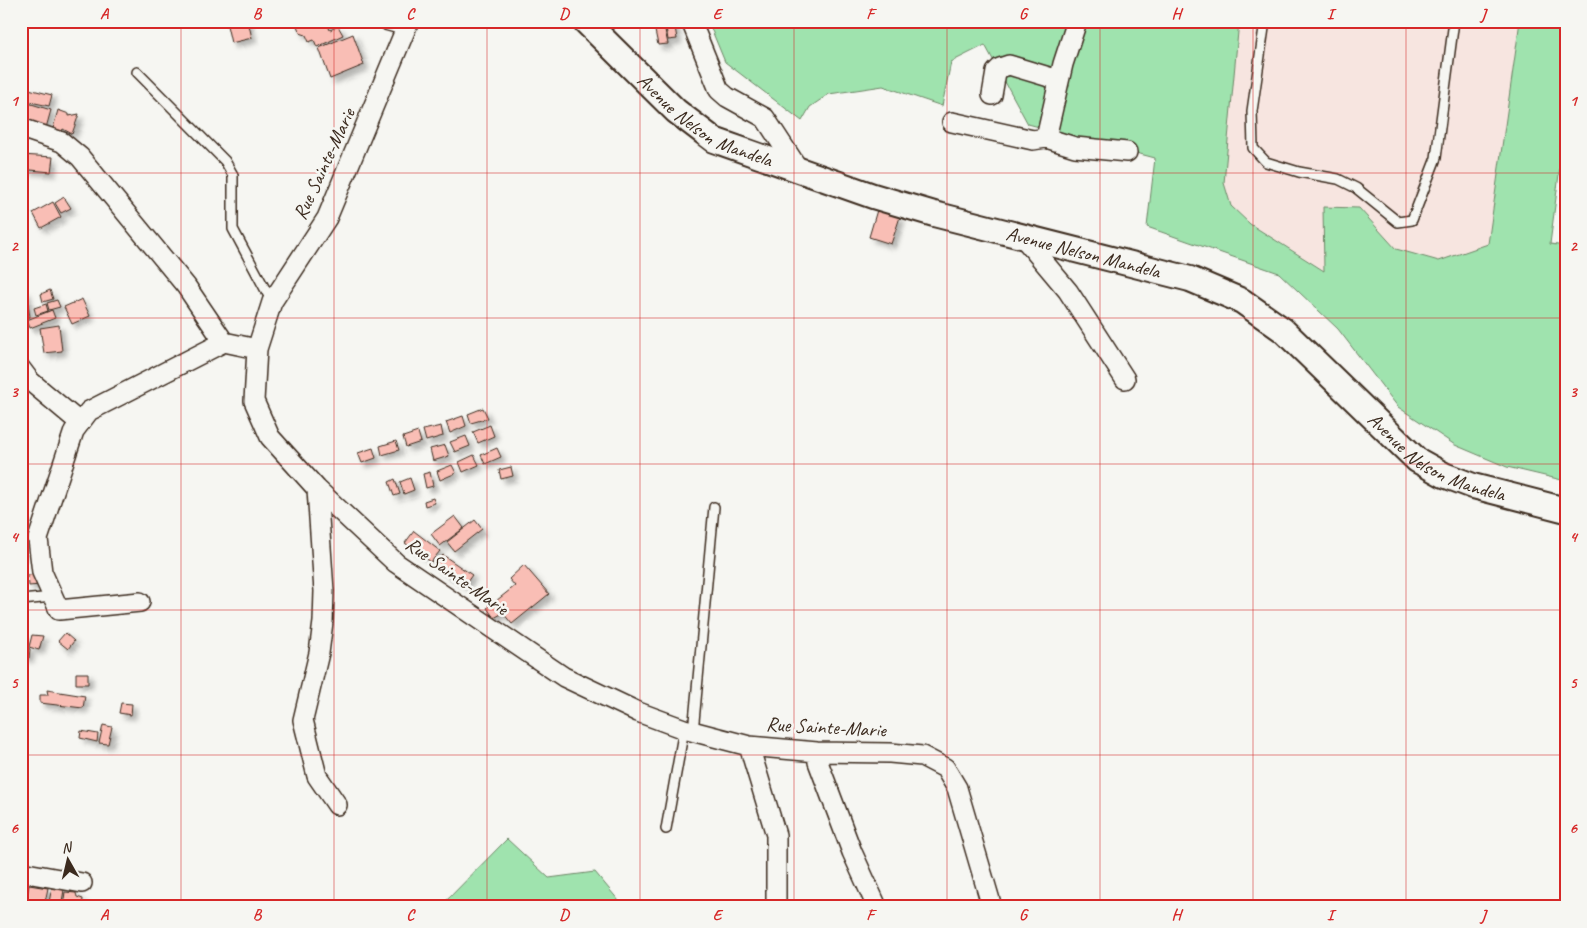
<svg xmlns="http://www.w3.org/2000/svg" width="1587" height="928" font-family="Caveat,sans-serif">
  <defs>
    <filter id="shadow"><feDropShadow dx="4.5" dy="4.5" stdDeviation="2.5" flood-color="#0004"/></filter>
  </defs>
  <rect width="100%" height="100%" fill="#f6f6f2"/>
  <filter id="ink" filterUnits="userSpaceOnUse"><feTurbulence type="fractalNoise" baseFrequency=".02" numOctaves="2"/><feDisplacementMap in="SourceGraphic" scale="10" xChannelSelector="R" yChannelSelector="G"/><feConvolveMatrix kernelMatrix="1 2 1 2 8 2 1 2 1" color-interpolation-filters="sRGB"/></filter>
  <g filter="url(#ink)">
    <path fill="#f7e5e0" d="M 1239,21 L 1520,21 L 1488,245 L 1439,261 L 1396,249 L 1359,208 L 1324,207 L 1325,271 L 1250,224 L 1231,206 L 1224,183 Z"/>
    <path fill="#9fe3ae" stroke="#6d8666" d="M 708,21 L 1239,21 L 1224,183 L 1231,206 L 1250,224 L 1324,271 L 1323,207 L 1359,208 L 1396,249 L 1439,261 L 1488,244 L 1520,21 L 1566,21 L 1566,120 L 1550,244 L 1566,246 L 1566,481 L 1507,467 L 1455,445 L 1398,407 L 1338,329 L 1279,273 L 1147,227 L 1155,158 L 1028,124 L 985,45 L 951,62 L 942,106 L 883,86 L 829,94 L 810,107 L 802,121 L 725,62 Z
      M 507,839 L 549,878 L 595,872 L 624,907 L 440,907 Z"/>
    <path fill="#f9beb5" stroke="#3b2a1e" filter="url(#shadow)" d="M 226,21 L 248,21 L 252,38 L 231,43 Z
      M 295,21 L 326,21 L 330,30 L 338,26 L 343,35 L 317,47 L 314,40 L 309,42 L 306,35 L 300,33 Z
      M 653,21 L 663,21 L 668,44 L 658,45 Z
      M 665,21 L 674,21 L 677,39 L 668,40 Z
      M 353,34 L 364,65 L 330,79 L 319,48 Z
      M 21,87 L 52,95 L 49,106 L 21,100 Z
      M 28,103 L 51,110 L 46,128 L 23,122 Z
      M 58,110 L 69,114 L 69,116 L 79,114 L 72,134 L 63,129 L 61,133 L 53,128 Z
      M 21,155 L 53,157 L 51,172 L 21,169 Z
      M 64,197 L 71,208 L 61,213 L 55,203 Z
      M 53,202 L 61,217 L 41,228 L 33,213 Z
      M 877,210 L 900,217 L 891,244 L 869,237 Z
      M 50,290 L 53,299 L 43,302 L 41,294 Z
      M 21,291 L 26,291 L 30,317 L 21,318 Z
      M 82,299 L 90,316 L 72,324 L 64,307 Z
      M 57,300 L 60,307 L 49,310 L 47,303 Z
      M 46,304 L 48,311 L 36,315 L 34,308 Z
      M 52,310 L 55,318 L 30,328 L 27,320 Z
      M 59,325 L 62,351 L 44,353 L 40,328 Z
      M 483,408 L 488,418 L 471,423 L 468,414 Z
      M 463,416 L 466,426 L 450,433 L 446,422 Z
      M 490,425 L 494,436 L 478,443 L 473,432 Z
      M 441,426 L 443,436 L 426,441 L 423,430 Z
      M 418,432 L 421,442 L 406,447 L 403,437 Z
      M 466,436 L 470,446 L 455,452 L 450,442 Z
      M 396,441 L 399,450 L 382,455 L 380,446 Z
      M 445,445 L 449,456 L 433,461 L 430,449 Z
      M 373,448 L 376,458 L 362,463 L 358,453 Z
      M 497,448 L 501,457 L 485,464 L 481,455 Z
      M 474,455 L 479,465 L 463,472 L 459,462 Z
      M 452,465 L 456,473 L 440,480 L 437,471 Z
      M 511,467 L 513,476 L 501,479 L 499,470 Z
      M 430,472 L 433,486 L 426,488 L 423,474 Z
      M 410,478 L 414,490 L 404,494 L 400,482 Z
      M 395,479 L 400,494 L 394,496 L 389,482 Z
      M 433,498 L 435,503 L 425,506 L 424,501 Z
      M 455,516 L 464,528 L 440,546 L 431,534 Z
      M 475,520 L 482,529 L 454,551 L 447,542 Z
      M 414,531 L 440,551 L 431,562 L 405,543 Z
      M 443,555 L 472,575 L 464,586 L 435,566 Z
      M 524,565 L 549,594 L 512,624 L 503,613 L 494,618 L 487,608 L 515,586 L 509,579 Z
      M 39,574 L 40,585 L 29,586 L 28,575 Z
      M 65,633 L 74,641 L 68,649 L 58,641 Z
      M 32,635 L 43,636 L 39,650 L 29,647 Z
      M 21,636 L 24,637 L 23,647 L 30,649 L 29,658 L 21,656 Z
      M 76,673 L 88,673 L 88,684 L 76,684 Z
      M 47,690 L 85,696 L 83,708 L 40,703 L 40,695 L 48,695 Z
      M 121,703 L 132,704 L 131,715 L 119,713 Z
      M 103,725 L 112,727 L 108,744 L 99,743 Z
      M 81,731 L 98,734 L 97,742 L 80,738 Z
      M 29,885 L 48,888 L 44,907 L 25,907 Z
      M 52,887 L 64,890 L 61,907 L 48,907 Z
      M 65,892 L 76,893 L 77,897 L 83,899 L 82,907 L 63,907 Z"/>
    <g fill="none" stroke-linecap="round" stroke-linejoin="round">
      <defs>
        <path id="service" d="M 1265,21 L 1252,111 L 1253,148 L 1266,162 L 1299,172 L 1338,179 L 1356,188 L 1398,222 L 1412,220 L 1436,158 L 1454,21
          M 137,72 L 225,161 L 233,175 L 233,229 L 272,302
          M 21,600 L 53,597
          M 693,732 L 714,507
          M 666,829 L 684,729"/>
        <path id="minor" d="M 389,21 L 407,26
          M 409,21 L 327,218 L 272,302 L 257,349 L 254,401 L 270,437 L 317,489 L 396,563 L 564,677 L 638,712 L 684,729 L 749,746 L 817,752 L 890,753 L 922,756 L 945,768 L 957,788 L 992,907
          M 691,21 L 719,90 L 727,97 L 765,118 L 799,170
          M 992,95 L 996,72 L 1000,68 L 1009,65 L 1059,80
          M 952,122 L 1033,140 L 1046,138 L 1063,64 L 1077,21
          M 21,128 L 62,142 L 80,157 L 186,286 L 224,342
          M 1046,138 L 1075,147 L 1127,152
          M 1022,236 L 1068,291 L 1125,379
          M 21,369 L 30,381 L 79,422
          M 317,489 L 324,591 L 323,622 L 319,653 L 303,720 L 317,776 L 337,805
          M 140,602 L 59,610 L 42,572 L 38,539 L 74,431 L 89,411 L 224,342 L 257,349
          M 749,746 L 776,835 L 776,907
          M 817,752 L 818,762 L 852,852 L 877,907
          M 21,872 L 82,883"/>
        <g id="tertiary">
          <path id="s1" d="M 585,21 L 676,111 L 714,140 L 873,196 L 934,214 L 1190,279 L 1242,301 L 1283,330 L 1417,460 L 1444,475 L 1473,486 L 1566,510"/>
        </g>
      </defs>
      <use href="#service" stroke="#3b2a1e" stroke-width="12"/>
      <use href="#minor" stroke="#3b2a1e" stroke-width="22"/>
      <use href="#tertiary" stroke="#3b2a1e" stroke-width="28"/>
      <use href="#service" stroke="#f6f6f2" stroke-width="9"/>
      <use href="#minor" stroke="#f6f6f2" stroke-width="19"/>
      <use href="#tertiary" stroke="#f6f6f2" stroke-width="24"/>
    </g>
  </g>
  <path fill="none" stroke="#d62828" stroke-width="1" stroke-opacity="0.55" d="M 181,21 L 181,907M 334,21 L 334,907M 487,21 L 487,907M 640,21 L 640,907M 794,21 L 794,907M 947,21 L 947,907M 1100,21 L 1100,907M 1253,21 L 1253,907M 1406,21 L 1406,907M 21,173 L 1566,173M 21,318 L 1566,318M 21,464 L 1566,464M 21,610 L 1566,610M 21,755 L 1566,755"/>
  <g text-anchor="middle" dominant-baseline="central" stroke-width="5" stroke-linejoin="round" paint-order="stroke">
    <g font-size="20" fill="#3b2a1e" stroke="#f6f6f2">
      <text stroke="none"><textPath href="#s1" startOffset="158">Avenue Nelson Mandela</textPath></text>
      <text transform="translate(324 164) rotate(-65)">Rue Sainte-Marie</text>
      <text stroke="none"><textPath href="#s1" startOffset="562">Avenue Nelson Mandela</textPath></text>
      <text stroke="none"><textPath href="#s1" startOffset="981">Avenue Nelson Mandela</textPath></text>
      <text transform="translate(457 576) rotate(35)">Rue Sainte-Marie</text>
      <text transform="translate(826 727) rotate(3)">Rue Sainte-Marie</text>
    </g>
  </g>
  <rect width="1587" height="928" fill="none" stroke="#f6f6f2" stroke-width="55"/>
  <g transform="translate(68 860) rotate(352)" stroke="#f6f6f2" stroke-width="4" paint-order="stroke">
  <path d="M0-4L9 19L0 12L-9 19Z" fill="#3b2a1e"/>
  <text y="-8" font-size="14" font-weight="bold" text-anchor="middle" fill="#3b2a1e">N</text>
  </g>
  <rect x="28" y="28" width="1532" height="872" fill="none" stroke="#d62828" stroke-width="2"/>
  <g font-size="16" text-anchor="middle" font-weight="bold" fill="#d62828">
    <text x="104" y="19">A</text>
    <text x="257" y="19">B</text>
    <text x="410" y="19">C</text>
    <text x="564" y="19">D</text>
    <text x="717" y="19">E</text>
    <text x="870" y="19">F</text>
    <text x="1023" y="19">G</text>
    <text x="1176" y="19">H</text>
    <text x="1330" y="19">I</text>
    <text x="1483" y="19">J</text>
    <text x="14" y="106">1</text>
    <text x="1573" y="106">1</text>
    <text x="14" y="251">2</text>
    <text x="1573" y="251">2</text>
    <text x="14" y="397">3</text>
    <text x="1573" y="397">3</text>
    <text x="14" y="542">4</text>
    <text x="1573" y="542">4</text>
    <text x="14" y="688">5</text>
    <text x="1573" y="688">5</text>
    <text x="14" y="833">6</text>
    <text x="1573" y="833">6</text>
    <text x="104" y="920">A</text>
    <text x="257" y="920">B</text>
    <text x="410" y="920">C</text>
    <text x="564" y="920">D</text>
    <text x="717" y="920">E</text>
    <text x="870" y="920">F</text>
    <text x="1023" y="920">G</text>
    <text x="1176" y="920">H</text>
    <text x="1330" y="920">I</text>
    <text x="1483" y="920">J</text>
  </g>
</svg>
